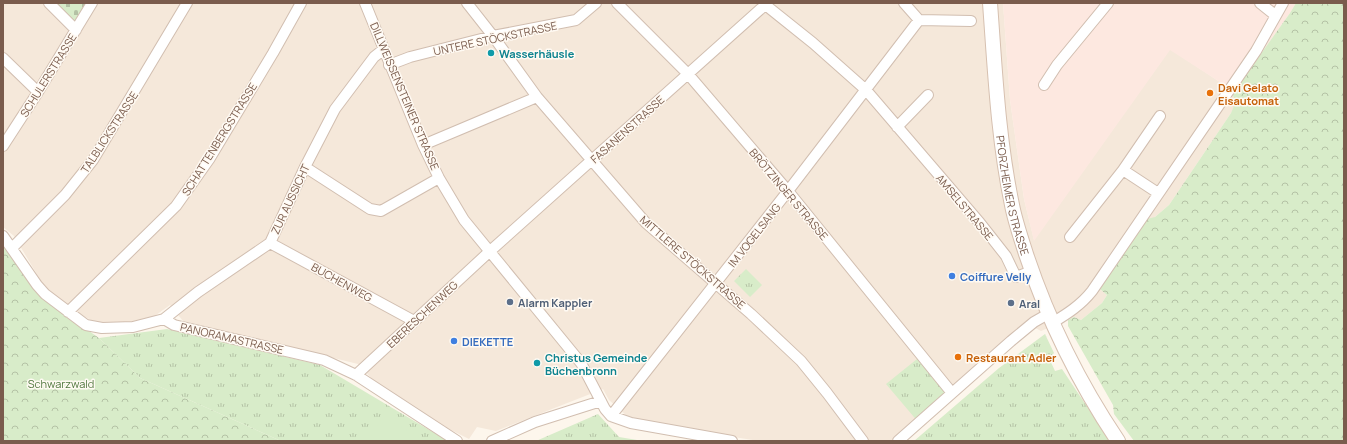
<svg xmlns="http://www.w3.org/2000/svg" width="1347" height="444" font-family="Manrope,sans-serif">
  <defs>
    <pattern id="grass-tufts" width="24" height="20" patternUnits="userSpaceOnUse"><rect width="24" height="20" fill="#d8ecc9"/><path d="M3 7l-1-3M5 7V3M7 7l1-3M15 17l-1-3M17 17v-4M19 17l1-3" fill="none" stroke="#b4c2a5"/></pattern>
    <pattern id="forest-crowns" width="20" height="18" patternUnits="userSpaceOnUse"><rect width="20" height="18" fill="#d8ecc9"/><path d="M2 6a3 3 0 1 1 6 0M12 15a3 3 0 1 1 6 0" fill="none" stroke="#b4c2a5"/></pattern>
    <pattern id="cemetery-stones" width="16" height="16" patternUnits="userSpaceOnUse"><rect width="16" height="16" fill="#d8ecc9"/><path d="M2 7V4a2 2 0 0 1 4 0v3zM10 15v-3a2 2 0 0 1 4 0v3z" fill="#b4c2a5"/></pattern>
  </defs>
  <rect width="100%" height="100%" fill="#fdf6ec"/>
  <path fill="#f5e8da" d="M 3,3 L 1003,3 L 1010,100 L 1024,199 L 1034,240 L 1170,49 L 1226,86 L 1237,101 L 1231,113 L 1169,205 L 1155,217 L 1100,289 L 1107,295 L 1102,303 L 1081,320 L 1074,317 L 1041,331 L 1026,323 L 987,354 L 951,387 L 948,394 L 891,441 L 759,441 L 683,429 L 627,416 L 609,400 L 603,389 L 496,431 L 477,427 L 469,439 L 443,426 L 374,381 L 358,364 L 183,321 L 170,305 L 149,320 L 98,324 L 78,313 L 47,291 L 14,236 L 3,227 Z"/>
  <path fill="#fde8e0" d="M 1003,3 L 1296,3 L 1290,13 L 1232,94 L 1226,86 L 1170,50 L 1034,241 L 1024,199 L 1010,100 Z"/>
  <path fill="url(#grass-tufts)" d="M 746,269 L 762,285 L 750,297 L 734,281 Z
    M 167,329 L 320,365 L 448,441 L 281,441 L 140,378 L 99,338 Z
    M 1045,334 L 1054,353 L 1049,358 L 1055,371 L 1062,369 L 1110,441 L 914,441 L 999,368 Z
    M 922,355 L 952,393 L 919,423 L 886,384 Z
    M 598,414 L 619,437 L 643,441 L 536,441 Z"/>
  <path fill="url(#forest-crowns)" d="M 1296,3 L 1344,3 L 1344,441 L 1134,441 L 1114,414 L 1113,405 L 1068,326 L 1068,320 L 1074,317 L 1081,320 L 1102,303 L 1107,295 L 1100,289 L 1147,219 L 1155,217 L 1169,205 L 1231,113 L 1236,101 L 1232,94 L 1290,13 Z
    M 3,241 L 46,301 L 99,338 L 140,378 L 281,441 L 3,441 Z"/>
  <path fill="url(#cemetery-stones)" d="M 54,3 L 89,3 L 76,25 Z"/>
  <path fill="#d8ecc9" d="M 383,416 L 425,441 L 368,441 Z"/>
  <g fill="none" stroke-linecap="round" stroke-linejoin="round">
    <defs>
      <path id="street" d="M 49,3 L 76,30
        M 365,3 L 423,145 L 439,178 L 464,220 L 581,363 L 605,409 L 611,416 L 631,423 L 732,441
        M 467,3 L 493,36 L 537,97 L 646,223 L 751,314 L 801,361 L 827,393 L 863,441
        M 617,3 L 688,74 L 788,191 L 952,393
        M 763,3 L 813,43 L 866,90 L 980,223 L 1006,256 L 1016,277 L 1032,271
        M 904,3 L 919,20 L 971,21
        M 1260,3 L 1275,15
        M 3,58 L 38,92
        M 389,65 L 410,57 L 493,36 L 576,20 L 596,3
        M 1044,85 L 1057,65 L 1108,3
        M 897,127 L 928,95
        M 423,145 L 537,97
        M 3,146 L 38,92 L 92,3
        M 305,167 L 370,209 L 381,211 L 439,178
        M 1123,170 L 1160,116
        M 3,236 L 37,285 L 45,294 L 86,325 L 102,328 L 133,327 L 164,319 L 174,325 L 324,360 L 356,375 L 457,441
        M 1070,237 L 1123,170 L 1158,193
        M 270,243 L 414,321
        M 12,248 L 65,195 L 93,160 L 187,3
        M 68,312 L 176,206 L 210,158 L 273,53 L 301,3
        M 164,319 L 198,292 L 270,243 L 305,167 L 335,109 L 374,57 L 384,49
        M 1052,323 C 1067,314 1081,305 1092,291 L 1256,51 L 1283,3
        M 356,375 L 489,252 L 765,5
        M 611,416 L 788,191 L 919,20
        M 492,441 L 535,422 L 601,401
        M 898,441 L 1011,341 L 1034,322 L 1048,314"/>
      <g id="secondary">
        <path id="s1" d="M 990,3 C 995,70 998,138 1012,205 C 1015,221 1021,238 1026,254 C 1048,320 1079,383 1118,441"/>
      </g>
    </defs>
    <use href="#street" stroke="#d1beb0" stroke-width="12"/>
    <use href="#secondary" stroke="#d6c0b0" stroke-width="16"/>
    <use href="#street" stroke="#fff" stroke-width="10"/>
    <use href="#secondary" stroke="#fff" stroke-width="14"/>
  </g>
  <g fill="#0f9aa8" stroke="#fffaf3" stroke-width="1.5">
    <circle cx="491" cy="53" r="4"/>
    <circle cx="537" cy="363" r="4"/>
  </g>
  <g fill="#e8710a" stroke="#fffaf3" stroke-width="1.5">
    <circle cx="1210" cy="93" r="4"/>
    <circle cx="958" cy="357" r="4"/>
  </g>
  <g fill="#3f7fe0" stroke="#fffaf3" stroke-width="1.5">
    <circle cx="952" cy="276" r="4"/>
    <circle cx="454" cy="341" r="4"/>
  </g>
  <g fill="#5c6f8a" stroke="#fffaf3" stroke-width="1.5">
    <circle cx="510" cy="302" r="4"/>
    <circle cx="1011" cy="303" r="4"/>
  </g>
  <g text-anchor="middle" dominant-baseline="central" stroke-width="3" stroke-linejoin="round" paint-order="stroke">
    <g font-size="11" fill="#7a5c4d" stroke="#fffaf3">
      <text transform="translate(495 38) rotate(-12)">UNTERE STÖCKSTRASSE</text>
      <text transform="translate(48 75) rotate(-58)">SCHULERSTRASSE</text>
      <text transform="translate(405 96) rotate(67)">DILLWEISSENSTEINER STRASSE</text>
      <text transform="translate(627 129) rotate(-42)">FASANENSTRASSE</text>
      <text transform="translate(109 132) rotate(-57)">TALBLICKSTRASSE</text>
      <text transform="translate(219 139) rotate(-58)">SCHATTENBERGSTRASSE</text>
      <text transform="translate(789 194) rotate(50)">BRÖTZINGER STRASSE</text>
      <text stroke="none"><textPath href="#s1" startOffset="194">PFORZHEIMER STRASSE</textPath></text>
      <text transform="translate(290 199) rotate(-65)">ZUR AUSSICHT</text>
      <text transform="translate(965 207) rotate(50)">AMSELSTRASSE</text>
      <text transform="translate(754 235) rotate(-52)">IM VOGELSANG</text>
      <text transform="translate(693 262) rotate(41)">MITTLERE STÖCKSTRASSE</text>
      <text transform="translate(342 282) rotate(29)">BUCHENWEG</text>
      <text transform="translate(422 314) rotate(-43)">EBERESCHENWEG</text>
      <text transform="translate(232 338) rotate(13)">PANORAMASTRASSE</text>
    </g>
    <g font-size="11" font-weight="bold" fill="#0d838f" stroke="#fffaf3" text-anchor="start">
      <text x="499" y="53">Wasserhäusle</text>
      <text x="545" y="357">Christus Gemeinde<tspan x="545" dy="13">Büchenbronn</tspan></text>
    </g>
    <g font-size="11" font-weight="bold" fill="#c56008" stroke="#fffaf3" text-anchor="start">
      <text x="1218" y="87">Davi Gelato<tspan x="1218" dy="13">Eisautomat</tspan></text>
      <text x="966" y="357">Restaurant Adler</text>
    </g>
    <g font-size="11" font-weight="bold" fill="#366cbe" stroke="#fffaf3" text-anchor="start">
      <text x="960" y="276">Coiffure Velly</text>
      <text x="462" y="341">DIEKETTE</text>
    </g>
    <g font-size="11" font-weight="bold" fill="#4e5e75" stroke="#fffaf3" text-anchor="start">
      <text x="518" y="302">Alarm Kappler</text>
      <text x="1019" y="303">Aral</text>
    </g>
    <g font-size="11" fill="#537a41" stroke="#fffaf3">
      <text x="61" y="383">Schwarzwald</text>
    </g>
  </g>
  <rect width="1347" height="444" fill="none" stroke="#7a5c4d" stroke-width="8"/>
</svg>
